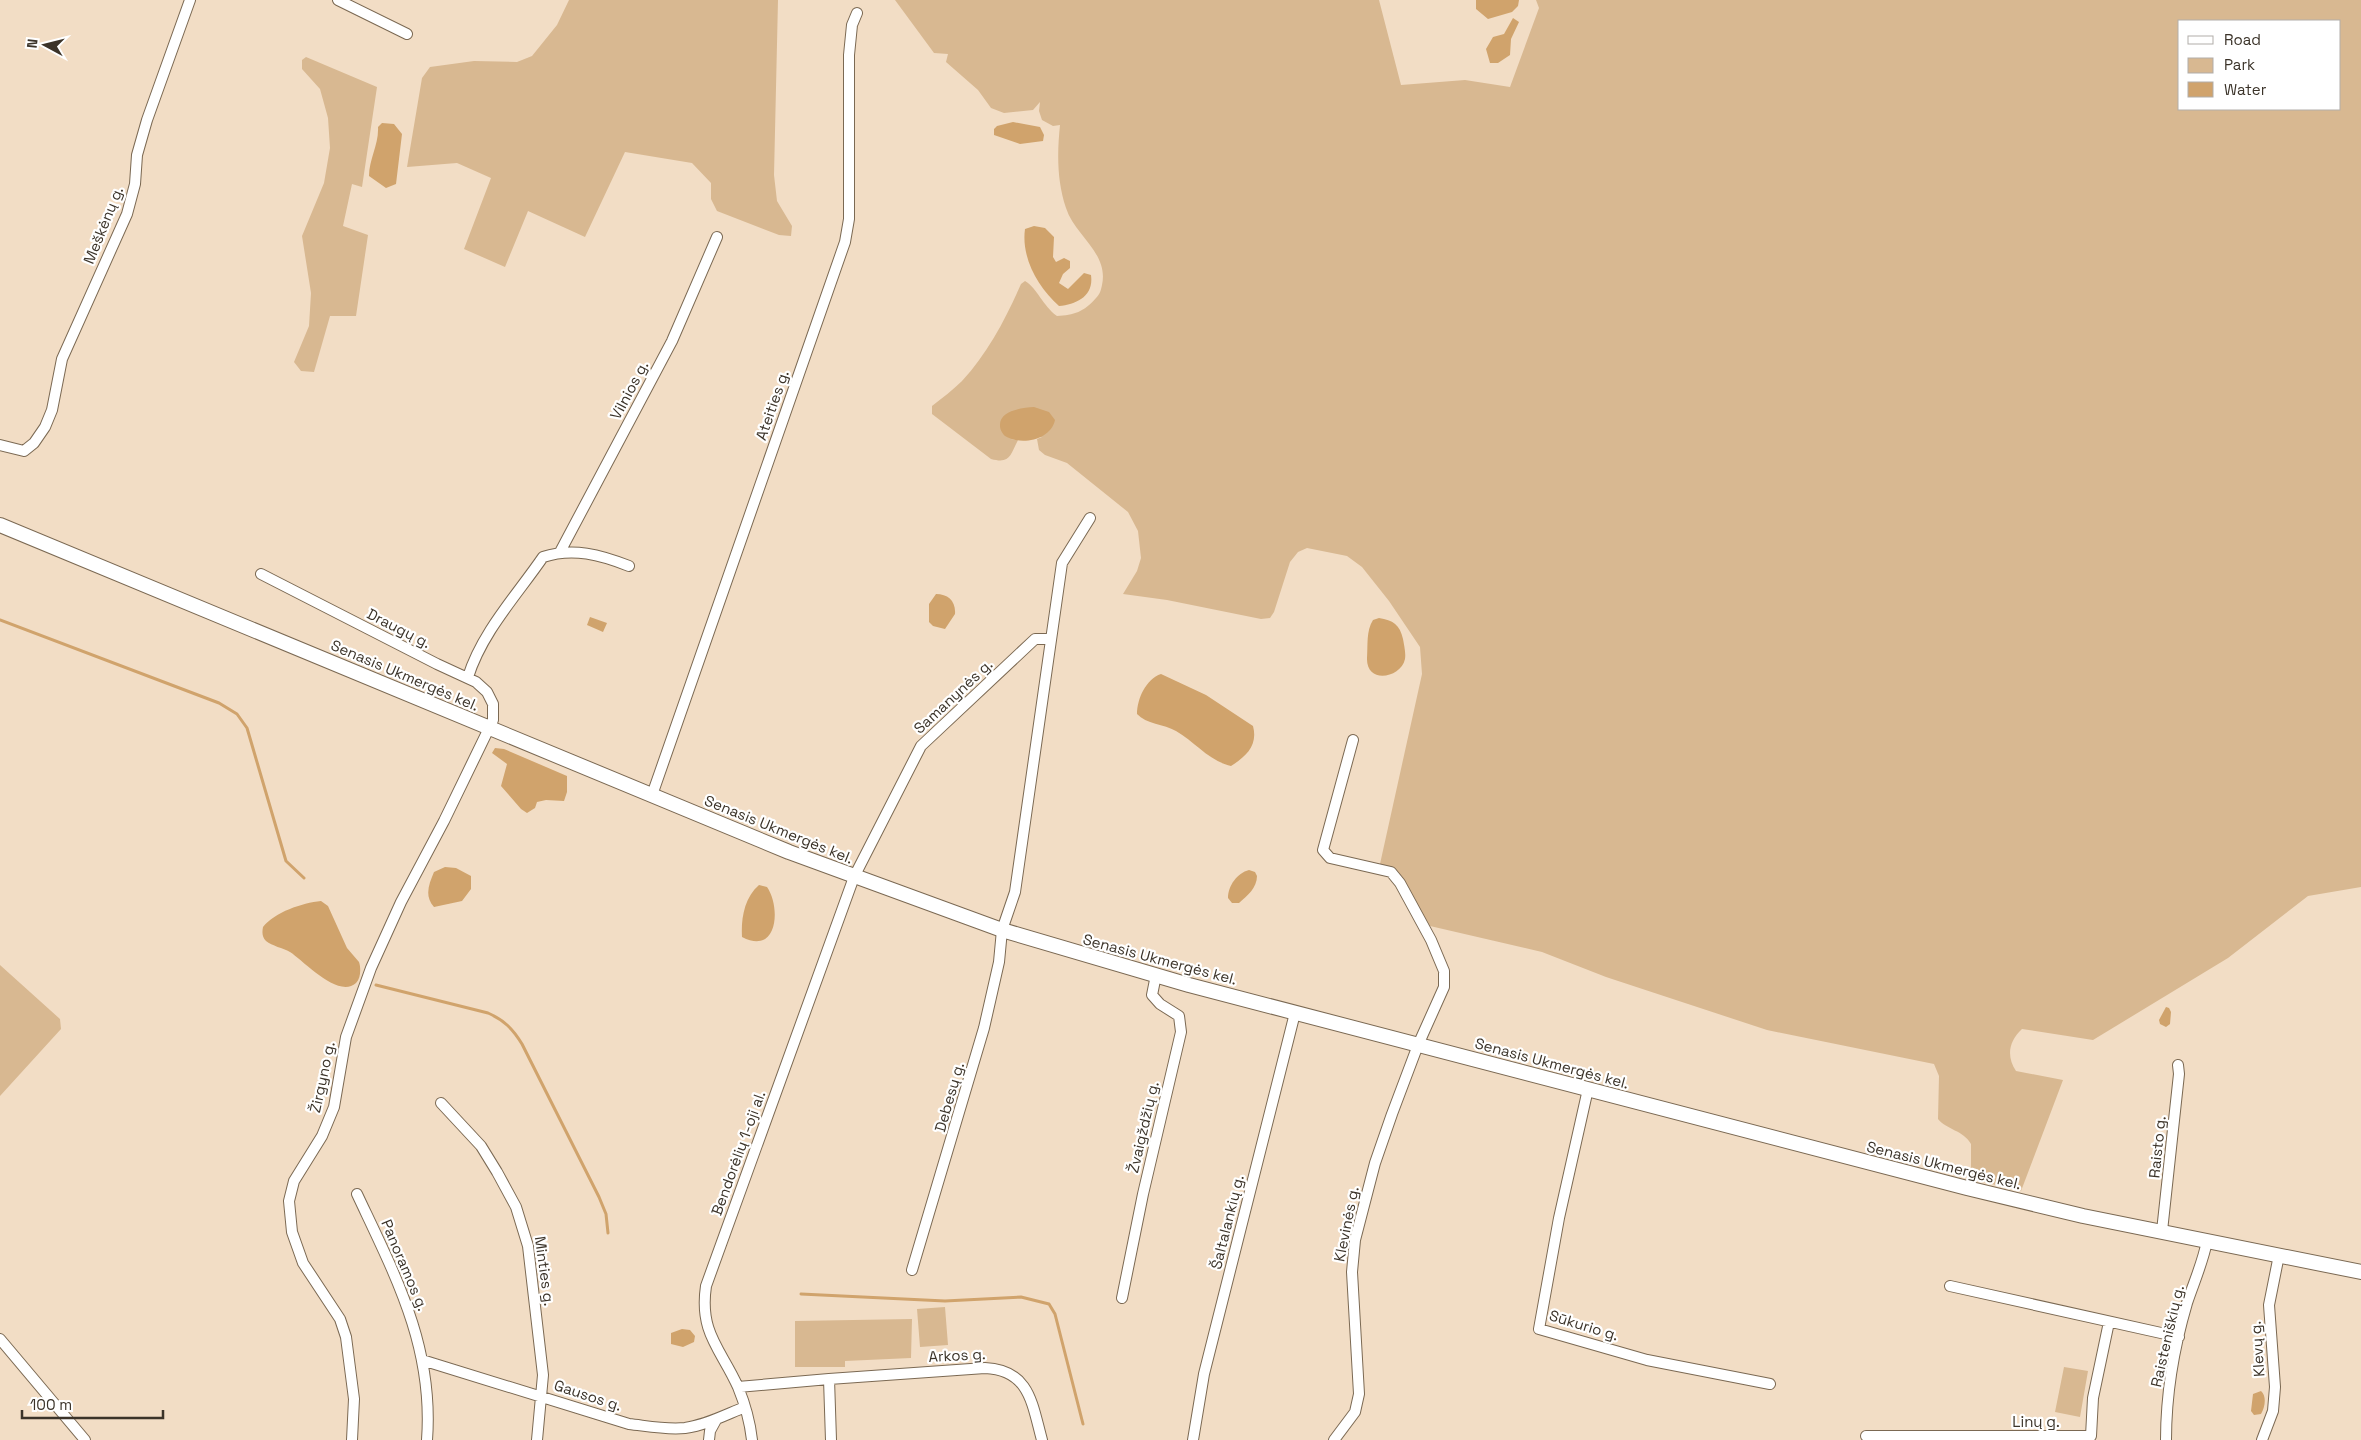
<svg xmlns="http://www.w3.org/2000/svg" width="2361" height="1440" font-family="'Space Grotesk',sans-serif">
  <rect width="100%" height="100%" fill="#f2ddc5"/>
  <path fill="#d8b891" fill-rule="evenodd" d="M 569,0 L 778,0 L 774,175 L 777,201 L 792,226 L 791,236 L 779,235 L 717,211 L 711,199 L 711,183 L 692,163 L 625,152 L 585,237 L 528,211 L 505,267 L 464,249 L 491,178 L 457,163 L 407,167 L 422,78 L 430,67 L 474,61 L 517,62 L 532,56 L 557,25 Z
    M 895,0 L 1379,0 L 1401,85 L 1465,80 L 1510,87 L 1539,8 L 1536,0 L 2361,0 L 2361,887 L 2308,896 L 2228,958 L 2093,1040 L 2022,1029 C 2009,1041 2006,1056 2016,1071 L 2063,1080 L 2021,1191 L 1971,1179 L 1971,1144 C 1963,1130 1947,1130 1938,1119 L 1939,1076 L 1934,1064 L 1767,1030 L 1606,977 L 1542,952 L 1430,926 L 1395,869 L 1380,864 L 1422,674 L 1420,647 L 1389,601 L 1362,567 L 1347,556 L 1307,548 L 1298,552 L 1290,562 L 1274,612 L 1270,618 L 1261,619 L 1167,600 L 1123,594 L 1137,571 L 1141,558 L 1138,531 L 1128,512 L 1067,463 L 1045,455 L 1039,450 L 1037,439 L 1042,437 L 1011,439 L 1018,440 C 1010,456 1010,464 991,459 L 932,414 L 932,406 C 942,398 953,390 962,381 C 988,353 1006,318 1021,284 L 1025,281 C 1038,289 1042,305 1057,316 C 1074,315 1084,312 1096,298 C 1100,294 1101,290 1102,285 C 1109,253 1075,236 1066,208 C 1057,181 1057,154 1060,125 L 1053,126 L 1042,120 L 1039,111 L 1040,102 L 1033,110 L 1004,113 L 991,108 L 978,90 L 946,62 L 948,54 L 934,53 ZM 2180,21 L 2340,21 L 2340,109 L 2180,109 Z
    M 306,57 L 377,87 L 362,187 L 352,184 L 343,226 L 368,235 L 356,316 L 330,316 L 314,372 L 301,371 L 294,362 L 309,326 L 311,293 L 302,236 L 324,183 L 330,148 L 328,118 L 320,89 L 302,69 L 302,60 Z
    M 0,965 L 60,1019 L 61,1029 L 0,1096 Z
    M 945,1307 L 948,1345 L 920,1347 L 917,1309 Z
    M 912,1319 L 911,1358 L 845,1361 L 845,1367 L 795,1367 L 795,1321 Z
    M 2064,1367 L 2088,1371 L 2080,1417 L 2055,1412 Z"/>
  <path fill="#d0a36c" d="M 1476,0 L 1519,0 L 1518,6 L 1512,12 L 1488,19 L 1476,9 Z
    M 1513,18 L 1519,22 L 1511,39 L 1510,55 L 1498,63 L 1490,63 L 1486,49 L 1493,37 L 1504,34 Z
    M 1013,122 L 1040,127 L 1044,135 L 1043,141 L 1020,144 L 994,135 L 994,129 L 997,126 Z
    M 382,123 L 394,124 L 402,134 L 396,184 L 386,188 L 369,176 C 369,159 379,144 378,127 Z
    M 1034,226 L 1045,228 L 1054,237 L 1053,257 L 1056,262 L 1064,258 L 1070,261 L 1070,268 L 1063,274 L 1059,283 L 1068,289 L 1084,273 L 1091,275 C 1094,296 1077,304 1059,306 C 1038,287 1021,258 1025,229 Z
    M 1034,407 L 1049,412 L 1055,420 C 1051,440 1021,446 1005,436 C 1003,434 1000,430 1000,426 C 999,410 1022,408 1034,407 Z
    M 936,594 C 948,594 956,601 955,614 L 945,629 L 933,626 L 929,622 L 929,604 Z
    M 590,617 L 607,623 L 603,632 L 587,625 Z
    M 1379,618 C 1393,620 1400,625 1403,639 C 1404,645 1406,653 1405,659 C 1401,678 1366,685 1367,658 C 1368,645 1366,631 1373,620 Z
    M 1161,674 L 1206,695 L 1253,726 C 1258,745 1247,756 1231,766 C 1209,761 1195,742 1176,731 C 1164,724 1146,724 1137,714 C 1137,699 1146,679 1161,674 Z
    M 495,748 L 504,749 L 567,776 L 567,792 L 564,801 L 546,800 L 537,802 L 535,808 L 527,813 L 521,809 L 501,786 L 507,764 L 492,753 Z
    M 445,867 L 456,868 L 471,876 L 471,889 L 462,901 L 434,907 C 424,896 429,884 434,872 Z
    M 1249,870 L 1255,872 L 1257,876 C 1257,888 1247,896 1239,903 L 1232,903 L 1228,898 C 1228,886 1237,873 1249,870 Z
    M 759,885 L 767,887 C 781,907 778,956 742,937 C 741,919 744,898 759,885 Z
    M 321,901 L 328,906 L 347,948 L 359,962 C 361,968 361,978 356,983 C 338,999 304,961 290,952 C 283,948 272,946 266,941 C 262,937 262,932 263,927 C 275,912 302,903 321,901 Z
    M 2166,1007 L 2169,1008 L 2171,1012 L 2170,1024 L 2166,1027 L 2160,1024 L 2159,1020 Z
    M 682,1329 L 690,1330 L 695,1336 L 694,1342 L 683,1347 L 671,1344 L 671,1333 Z
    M 2261,1391 C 2267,1396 2265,1408 2261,1414 L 2254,1415 L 2251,1411 L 2253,1394 Z"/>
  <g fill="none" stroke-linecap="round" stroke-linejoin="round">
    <path stroke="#d0a36c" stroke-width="3" d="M 0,620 L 219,703 L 237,714 L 247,728 L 286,861 L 304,878
      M 376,985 L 488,1013 C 504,1020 513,1029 522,1044 L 599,1197 L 606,1214 L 608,1233
      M 801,1294 L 945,1301 L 1021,1297 L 1049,1304 L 1055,1314 L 1083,1424"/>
    <defs>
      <path id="minor" d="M 338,0 L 407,34
        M 0,445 L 24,451 L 34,443 L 45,427 L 52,410 L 62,359 L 127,214 L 135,184 L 137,155 L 147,120 L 190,0
        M 560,552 L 672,341 L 717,237
        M 261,574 L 437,664 L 476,682 L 487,692 L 493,704 L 493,720 L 444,821 L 401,902 L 371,968 L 346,1037 L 334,1107 L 322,1136 L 294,1181 L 289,1201 L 292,1232 L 303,1263 L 340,1319 L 346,1337 L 354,1399 L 352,1440
        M 468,677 C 482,632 517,595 543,557 C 573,547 601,555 629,566
        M 652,795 L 845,242 L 849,219 L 849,55 L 852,25 L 857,13
        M 1588,1089 L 1559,1218 L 1539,1329 L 1647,1360 L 1770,1384
        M 441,1103 L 481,1146 L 497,1172 L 516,1207 L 528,1246 L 543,1375 L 537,1440
        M 357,1194 C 395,1275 434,1347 427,1440
        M 2162,1231 L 2179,1074 L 2178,1065
        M 912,1270 L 984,1028 L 999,962 L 1002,930 L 1015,892 L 1062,563 L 1090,518
        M 1950,1286 L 2179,1337
        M 1122,1298 L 1143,1194 L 1181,1032 L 1179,1016 L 1160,1004 L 1152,995 L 1156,975
        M 0,1339 L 85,1440
        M 422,1360 L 629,1424 C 647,1426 666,1430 685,1428 C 706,1425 725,1415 745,1407
        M 829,1379 L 985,1368 C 1030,1370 1032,1404 1042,1440
        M 738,1387 L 829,1379 L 831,1440
        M 1866,1436 L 2091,1436 L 2093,1398 L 2109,1322
        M 709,1440 L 710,1431 L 716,1420
        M 752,1440 C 750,1422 745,1404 738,1387 C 721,1349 699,1333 706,1286 L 854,877 L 921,746 L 1035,639 L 1051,639
        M 1193,1440 L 1204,1374 L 1295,1013
        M 1334,1440 L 1355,1412 L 1359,1394 L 1352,1272 L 1355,1240 L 1375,1163 L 1392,1114 L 1418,1045 L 1444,987 L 1444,971 L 1431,940 L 1400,883 L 1391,872 L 1330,858 L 1323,850 L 1353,740
        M 2166,1440 C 2166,1395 2174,1347 2187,1303 C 2194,1282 2203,1262 2207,1241
        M 2262,1440 L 2273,1411 L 2275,1387 L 2269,1305 L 2279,1255"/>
      <path id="secondary" d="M 0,525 L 789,852 L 1002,930 L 1189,985 L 1967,1188 L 2083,1216 L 2361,1272"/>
    </defs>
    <use href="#minor" stroke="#7b6953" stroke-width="12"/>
    <use href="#secondary" stroke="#7b6953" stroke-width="16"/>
    <use href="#minor" stroke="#fff" stroke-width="10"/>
    <use href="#secondary" stroke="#fff" stroke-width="14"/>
  </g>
  <g text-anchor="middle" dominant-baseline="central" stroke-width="4.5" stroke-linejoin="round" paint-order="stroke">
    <g font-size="15" fill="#3b3329" stroke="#fff">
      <text transform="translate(103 225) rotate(-68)">Meškėnų g.</text>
      <text transform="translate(629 390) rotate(-62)">Vilnios g.</text>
      <text transform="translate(772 405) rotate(-71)">Ateities g.</text>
      <text transform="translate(399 628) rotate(27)">Draugų g.</text>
      <text transform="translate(405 675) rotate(23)">Senasis Ukmergės kel.</text>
      <text transform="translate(953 696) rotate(-43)">Samanynės g.</text>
      <text transform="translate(779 829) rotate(22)">Senasis Ukmergės kel.</text>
      <text transform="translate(1160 959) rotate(15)">Senasis Ukmergės kel.</text>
      <text transform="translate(1552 1063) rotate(15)">Senasis Ukmergės kel.</text>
      <text transform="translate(322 1077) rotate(-78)">Žirgyno g.</text>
      <text transform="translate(949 1097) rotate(-74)">Debesų g.</text>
      <text transform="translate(1143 1127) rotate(-77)">Žvaigždžių g.</text>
      <text transform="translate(2157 1147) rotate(-84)">Raisto g.</text>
      <text transform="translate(738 1153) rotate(-70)">Bendorėlių 1-oji al.</text>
      <text transform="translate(1944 1165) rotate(14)">Senasis Ukmergės kel.</text>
      <text transform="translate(1227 1222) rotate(-76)">Šaltalankių g.</text>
      <text transform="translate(1346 1224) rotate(-79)">Klevinės g.</text>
      <text transform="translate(405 1265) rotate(67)">Panoramos g.</text>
      <text transform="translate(545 1271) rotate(82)">Minties g.</text>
      <text transform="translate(1584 1325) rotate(17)">Sūkurio g.</text>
      <text transform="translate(2167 1336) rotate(-77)">Raisteniškių g.</text>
      <text transform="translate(2257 1349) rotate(-94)">Klevų g.</text>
      <text transform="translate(957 1355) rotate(-3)">Arkos g.</text>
      <text transform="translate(588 1395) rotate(18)">Gausos g.</text>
      <text x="2036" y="1421">Linų g.</text>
    </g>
  </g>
  <rect x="2178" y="20" width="162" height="90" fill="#ffffff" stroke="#b1ada9"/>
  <rect x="2188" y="36" width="25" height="8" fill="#ffffff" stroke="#b1ada9"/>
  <text x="2224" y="45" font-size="15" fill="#3b3329">Road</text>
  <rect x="2188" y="58" width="25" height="15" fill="#d8b891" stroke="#b1ada9"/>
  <text x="2224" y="70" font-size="15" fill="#3b3329">Park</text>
  <rect x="2188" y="82" width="25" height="15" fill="#d0a36c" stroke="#b1ada9"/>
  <text x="2224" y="95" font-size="15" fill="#3b3329">Water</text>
  <g transform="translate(45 45) rotate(277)" stroke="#ffffff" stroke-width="4" paint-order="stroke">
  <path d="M0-4L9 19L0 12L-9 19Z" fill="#3b3329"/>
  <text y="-8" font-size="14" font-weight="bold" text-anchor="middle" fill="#3b3329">N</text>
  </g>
  <path d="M22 1410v8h141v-8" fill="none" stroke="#3b3329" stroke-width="2.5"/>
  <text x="30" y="1410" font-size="15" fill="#3b3329" stroke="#ffffff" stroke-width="4" paint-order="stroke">100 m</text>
</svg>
